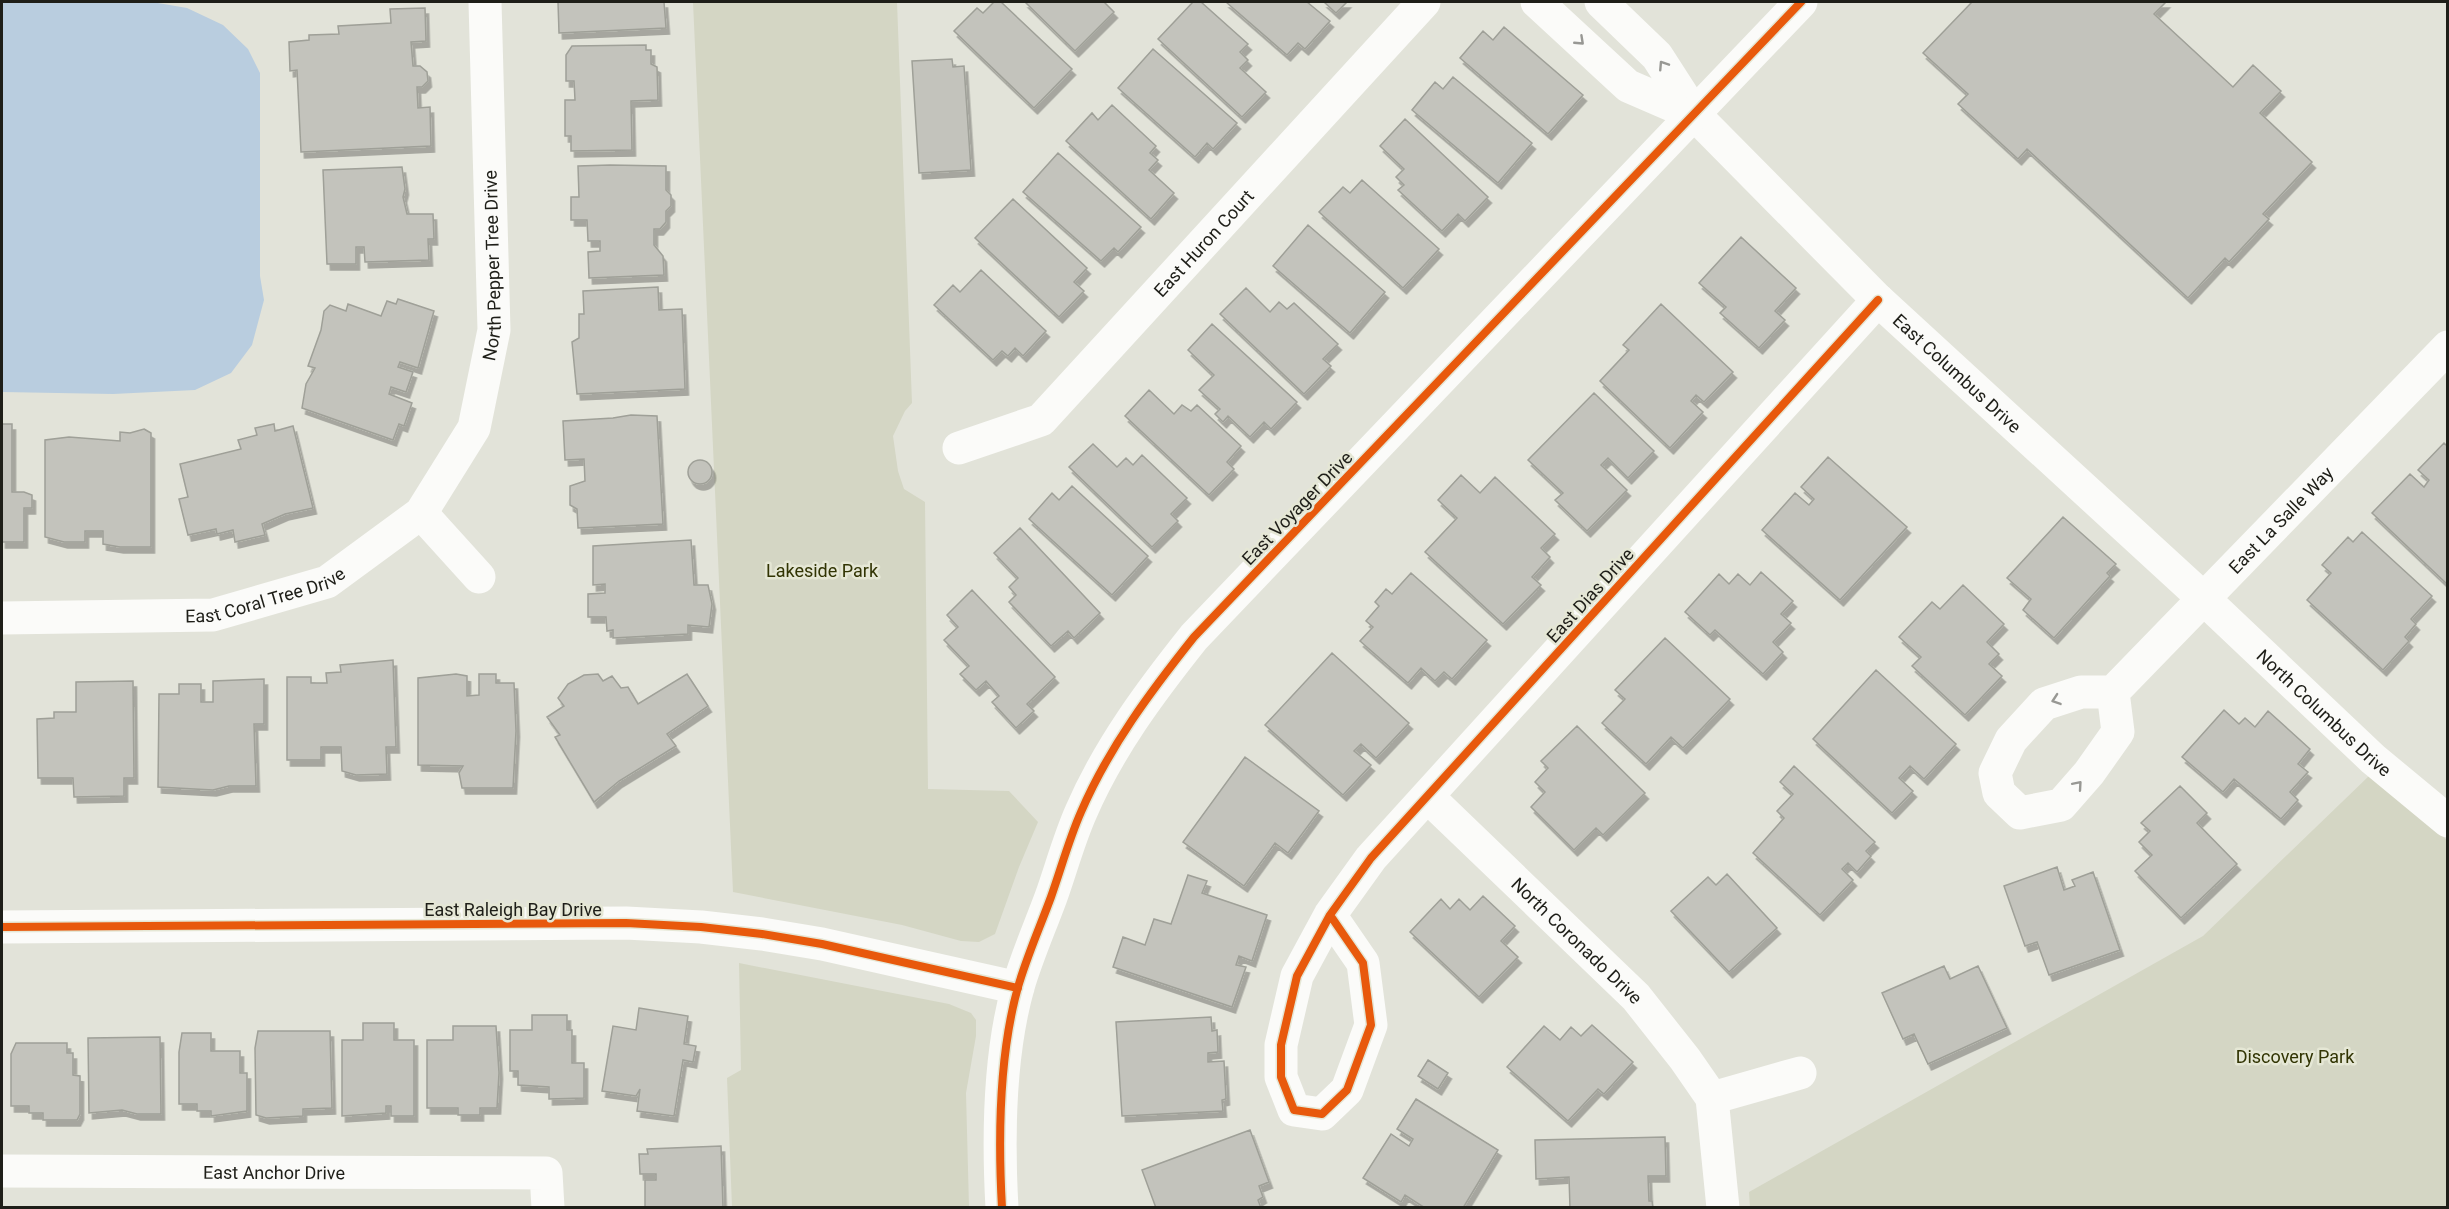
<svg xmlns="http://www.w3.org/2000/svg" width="2449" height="1209" font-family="Roboto,sans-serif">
  <defs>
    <filter id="shadow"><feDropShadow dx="3.5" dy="6" stdDeviation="0" flood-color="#0004"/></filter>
  </defs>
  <rect width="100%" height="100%" fill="#e2e3d9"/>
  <path fill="#d4d6c4" d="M 693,2 L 897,2 L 912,403 L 905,411 L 893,436 L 898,471 L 904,489 L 925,502 L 928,789 L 1009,791 L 1038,822 L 1019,867 L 995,934 L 979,942 L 961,941 L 902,925 L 733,892 Z
    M 2370,775 L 2447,840 L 2447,1207 L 1750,1208 L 1749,1192 L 2203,936 Z
    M 739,963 L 949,1004 L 971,1013 L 976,1020 L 976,1036 L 966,1093 L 969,1207 L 732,1207 L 727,1078 L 741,1070 Z"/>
  <path fill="#b9cddf" d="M 2,2 L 152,2 L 187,8 L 223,25 L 248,49 L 260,73 L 260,276 L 264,300 L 252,345 L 231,373 L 195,390 L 113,394 L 2,392 Z"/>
  <path fill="#c3c3bc" stroke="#9fa098" stroke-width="1.5" filter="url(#shadow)" d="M 558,2 L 664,2 L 666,28 L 559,33 Z
    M 994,2 L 1001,2 L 1072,69 L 1034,108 L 954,31 L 977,8 L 983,13 Z
    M 1025,2 L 1104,2 L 1114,12 L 1075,51 Z
    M 1193,2 L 1201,2 L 1248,44 L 1240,52 L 1248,60 L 1240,68 L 1266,92 L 1242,117 L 1158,39 Z
    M 1226,2 L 1307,2 L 1330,21 L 1305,49 L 1298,43 L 1287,55 Z
    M 1324,2 L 1347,2 L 1336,13 Z
    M 1972,2 L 2166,2 L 2154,14 L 2233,87 L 2253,65 L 2281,91 L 2260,113 L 2312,162 L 2263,214 L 2269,219 L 2229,262 L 2225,258 L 2188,298 L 2027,149 L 2018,159 L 1958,104 L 1968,94 L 1923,53 Z
    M 425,8 L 426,41 L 411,42 L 413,66 L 420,66 L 427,72 L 428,81 L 422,87 L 417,87 L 418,108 L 430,107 L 431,146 L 301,152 L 297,70 L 290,71 L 289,42 L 309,40 L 309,35 L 339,34 L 338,26 L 391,23 L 390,9 Z
    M 1504,27 L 1583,95 L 1548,134 L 1460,58 L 1483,31 L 1493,40 Z
    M 646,45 L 646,50 L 651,50 L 651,64 L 657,67 L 658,100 L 631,101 L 632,150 L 571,151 L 571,136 L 565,136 L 565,100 L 575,100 L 574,81 L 566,81 L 566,55 L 572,46 Z
    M 1153,49 L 1237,123 L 1213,149 L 1207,143 L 1195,157 L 1118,88 Z
    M 952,59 L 953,67 L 964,66 L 971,170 L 919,173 L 912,61 Z
    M 1453,77 L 1532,143 L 1498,183 L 1412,110 L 1435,82 L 1443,89 Z
    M 1112,105 L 1156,146 L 1150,153 L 1158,160 L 1149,170 L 1174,193 L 1151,219 L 1066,141 L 1092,113 L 1098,120 Z
    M 1405,119 L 1488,197 L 1465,221 L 1458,214 L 1442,231 L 1398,190 L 1404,185 L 1396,177 L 1404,169 L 1380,146 Z
    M 1058,153 L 1141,227 L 1118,252 L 1114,248 L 1101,261 L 1023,192 Z
    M 610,165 L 666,166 L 666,190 L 671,195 L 671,206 L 666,211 L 666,222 L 660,229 L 654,229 L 654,245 L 663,256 L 664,275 L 589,278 L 588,252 L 600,251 L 600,241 L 588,241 L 587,220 L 571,220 L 571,197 L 579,197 L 578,166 Z
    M 402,167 L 405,189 L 403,197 L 407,214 L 433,214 L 434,239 L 428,239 L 429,260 L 365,262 L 364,247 L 356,247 L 356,264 L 327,264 L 323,170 Z
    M 1362,180 L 1439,249 L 1403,288 L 1319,212 L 1343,187 L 1350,193 Z
    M 1013,199 L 1087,268 L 1074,282 L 1084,291 L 1059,317 L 975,238 Z
    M 1308,225 L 1385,292 L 1350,333 L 1273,266 Z
    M 1741,237 L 1796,288 L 1775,311 L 1785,320 L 1759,348 L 1720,313 L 1726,307 L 1699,283 Z
    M 981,270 L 1046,331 L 1023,356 L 1015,348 L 1008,356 L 1002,351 L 993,360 L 934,305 L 953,285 L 960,292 Z
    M 658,287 L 659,310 L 682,309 L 685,389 L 577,394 L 572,342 L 579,338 L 579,314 L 584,314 L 583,291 Z
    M 1246,288 L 1270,312 L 1279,302 L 1287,309 L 1294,303 L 1338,344 L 1323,359 L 1331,366 L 1304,394 L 1220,314 Z
    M 398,299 L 434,311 L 418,368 L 400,362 L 398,367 L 413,372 L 406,392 L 391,387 L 389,394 L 412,403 L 404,426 L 399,424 L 393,440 L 302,408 L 306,384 L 315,368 L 308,366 L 321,330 L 324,311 L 330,305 L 346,311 L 348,304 L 381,316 L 387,301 L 396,304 Z
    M 1661,304 L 1733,372 L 1704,402 L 1696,395 L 1691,401 L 1703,412 L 1670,448 L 1600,381 L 1629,350 L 1623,345 Z
    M 1212,324 L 1297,402 L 1271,429 L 1264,422 L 1250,437 L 1228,416 L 1223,422 L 1215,414 L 1220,409 L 1199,390 L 1214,375 L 1188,350 Z
    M 1149,390 L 1174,414 L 1182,405 L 1191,411 L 1197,405 L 1241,446 L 1227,462 L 1234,469 L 1209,495 L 1125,416 Z
    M 1594,393 L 1654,451 L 1628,478 L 1608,458 L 1601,465 L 1627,490 L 1587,531 L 1555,500 L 1563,493 L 1528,460 Z
    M 631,415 L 657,416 L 663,524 L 578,528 L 577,509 L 570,505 L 570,486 L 585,481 L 584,459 L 565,460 L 563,421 L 613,418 Z
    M 2,424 L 12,424 L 12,492 L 24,492 L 32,495 L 32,508 L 24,508 L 24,542 L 2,542 Z
    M 274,424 L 275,431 L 293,426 L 313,508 L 285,514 L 262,524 L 265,535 L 235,542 L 233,530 L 217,534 L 216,529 L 188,535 L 179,499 L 188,497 L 180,464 L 241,449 L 238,440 L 257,435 L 255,428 Z
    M 144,429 L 151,433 L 151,547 L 120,547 L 103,544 L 103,531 L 85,531 L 85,542 L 64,542 L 45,537 L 45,440 L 69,437 L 120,441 L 120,432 L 130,433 Z
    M 2444,443 L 2448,447 L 2448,585 L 2372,513 L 2410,474 L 2424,487 L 2429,480 L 2418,470 Z
    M 1093,444 L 1117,467 L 1126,458 L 1133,465 L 1142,455 L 1187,498 L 1171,514 L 1178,521 L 1152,547 L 1069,467 Z
    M 1828,457 L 1907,527 L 1840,600 L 1762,530 L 1795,493 L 1809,505 L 1814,499 L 1801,487 Z
    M688 472a12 12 0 1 1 24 0a12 12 0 1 1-24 0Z
    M 1461,475 L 1480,493 L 1495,477 L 1555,534 L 1541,548 L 1550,557 L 1532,577 L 1541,585 L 1503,624 L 1425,552 L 1457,518 L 1438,500 Z
    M 1072,486 L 1148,556 L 1112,595 L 1029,519 L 1052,493 L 1059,500 Z
    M 2063,517 L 2116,564 L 2107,573 L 2110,576 L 2054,638 L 2023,610 L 2031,599 L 2007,578 Z
    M 1020,528 L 1100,613 L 1074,638 L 1068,631 L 1051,646 L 1009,602 L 1016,595 L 1009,587 L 1018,578 L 994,553 Z
    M 2362,532 L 2432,596 L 2411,619 L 2416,624 L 2405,637 L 2409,641 L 2383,670 L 2307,600 L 2331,573 L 2322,565 L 2348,537 L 2353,542 Z
    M 691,540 L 694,585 L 708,585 L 712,604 L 709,627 L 688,625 L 688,634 L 613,638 L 613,630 L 607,631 L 606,617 L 588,617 L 588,594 L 605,593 L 605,584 L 593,585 L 593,546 Z
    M 1761,572 L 1793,601 L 1781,614 L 1791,623 L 1773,642 L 1783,652 L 1763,674 L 1715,630 L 1710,635 L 1685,612 L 1719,574 L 1729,584 L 1738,574 L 1750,585 Z
    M 1411,573 L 1487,640 L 1452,679 L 1444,672 L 1435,681 L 1421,668 L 1408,683 L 1360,641 L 1373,627 L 1366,621 L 1379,606 L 1375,602 L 1386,589 L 1392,594 Z
    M 1963,585 L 2004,624 L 1987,642 L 1999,654 L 1989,664 L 2002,676 L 1965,715 L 1912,666 L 1921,657 L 1899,637 L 1932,602 L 1940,609 Z
    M 972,590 L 1055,677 L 1027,704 L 1034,711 L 1016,728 L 992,702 L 999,696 L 986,681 L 976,690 L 960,674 L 969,666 L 944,640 L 958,627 L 947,615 Z
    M 1665,638 L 1730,699 L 1683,748 L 1671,737 L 1646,764 L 1602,723 L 1625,699 L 1615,690 Z
    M 1332,653 L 1409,723 L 1376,758 L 1361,744 L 1354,751 L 1371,765 L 1343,795 L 1265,725 Z
    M 393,660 L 396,747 L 386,747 L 387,774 L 356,775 L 342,771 L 341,747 L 321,747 L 321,760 L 287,760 L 287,677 L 311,677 L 311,683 L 327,683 L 326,673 L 341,672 L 340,665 Z
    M 1876,670 L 1956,744 L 1924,779 L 1910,766 L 1899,778 L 1913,791 L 1892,813 L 1813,739 Z
    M 456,674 L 467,676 L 467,696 L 479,695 L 479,674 L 496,674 L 496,683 L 514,683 L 516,731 L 513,788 L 462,788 L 459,773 L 463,766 L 418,765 L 418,678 Z
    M 598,674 L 603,681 L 612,676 L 621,688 L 628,687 L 638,704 L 687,674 L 708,706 L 667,734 L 676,746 L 619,781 L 594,802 L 555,737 L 560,735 L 547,717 L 564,706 L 558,698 L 568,684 L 584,675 Z
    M 264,679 L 264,724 L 254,724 L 256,786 L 229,786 L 213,790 L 158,787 L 159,694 L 179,694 L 179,684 L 201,684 L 201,702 L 213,702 L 213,681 Z
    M 133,681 L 134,778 L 124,778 L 124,796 L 74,797 L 73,778 L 38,778 L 37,719 L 54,718 L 54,712 L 76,712 L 76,682 Z
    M 2224,710 L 2239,724 L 2245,718 L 2255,727 L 2268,711 L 2310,749 L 2298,764 L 2308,772 L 2290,792 L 2298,800 L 2281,819 L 2234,779 L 2223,792 L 2182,757 Z
    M 1577,726 L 1645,793 L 1603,835 L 1596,828 L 1574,850 L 1531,807 L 1545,792 L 1535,782 L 1548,768 L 1541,761 Z
    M 1245,757 L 1319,811 L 1288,853 L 1275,843 L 1244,886 L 1183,842 Z
    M 1794,766 L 1875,842 L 1866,851 L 1871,856 L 1857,872 L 1848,863 L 1842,869 L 1853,880 L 1820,915 L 1753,853 L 1784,818 L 1777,811 L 1793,794 L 1780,782 Z
    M 2180,786 L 2207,813 L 2197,823 L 2237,864 L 2181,918 L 2135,871 L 2152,855 L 2139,842 L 2150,831 L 2141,823 Z
    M 2057,867 L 2064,890 L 2075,886 L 2072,880 L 2093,872 L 2120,950 L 2049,975 L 2037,942 L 2025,946 L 2004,886 Z
    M 1727,874 L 1777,928 L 1729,972 L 1671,911 L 1708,877 L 1716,885 Z
    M 1188,875 L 1207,881 L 1202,893 L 1267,915 L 1252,961 L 1239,956 L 1236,965 L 1246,967 L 1232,1007 L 1113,967 L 1123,937 L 1145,945 L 1154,919 L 1171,924 Z
    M 1483,896 L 1515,926 L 1501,941 L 1518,957 L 1479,997 L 1410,932 L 1441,899 L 1450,909 L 1459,899 L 1470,910 Z
    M 1944,966 L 1950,979 L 1978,966 L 2007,1028 L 1928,1064 L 1914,1034 L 1903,1039 L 1882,993 Z
    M 639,1008 L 688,1016 L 684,1044 L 696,1046 L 693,1062 L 683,1060 L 674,1116 L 637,1111 L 640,1089 L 636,1096 L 602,1091 L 613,1026 L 636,1030 Z
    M 532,1015 L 567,1015 L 567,1030 L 572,1030 L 572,1063 L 584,1063 L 584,1098 L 549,1099 L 549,1087 L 518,1085 L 518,1071 L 510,1071 L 510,1030 L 532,1030 Z
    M 1211,1017 L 1212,1031 L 1217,1030 L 1218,1052 L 1208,1053 L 1208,1062 L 1224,1061 L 1226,1099 L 1222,1100 L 1223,1111 L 1122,1116 L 1116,1022 Z
    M 363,1023 L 394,1023 L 394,1040 L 414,1040 L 414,1116 L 391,1116 L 391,1106 L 386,1106 L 386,1113 L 342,1116 L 342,1040 L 363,1040 Z
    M 1592,1025 L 1633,1062 L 1604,1094 L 1598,1089 L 1568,1121 L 1507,1067 L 1544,1026 L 1560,1040 L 1571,1027 L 1581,1036 Z
    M 453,1026 L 496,1026 L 499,1073 L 497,1108 L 480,1108 L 480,1115 L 458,1115 L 458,1108 L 427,1108 L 427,1040 L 453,1040 Z
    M 258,1031 L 330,1031 L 332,1108 L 303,1109 L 303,1116 L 266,1118 L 256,1115 L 255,1048 Z
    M 182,1033 L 211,1033 L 211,1051 L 240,1051 L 240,1073 L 247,1073 L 247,1111 L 211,1116 L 211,1111 L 197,1111 L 197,1104 L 179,1104 L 179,1052 Z
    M 160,1037 L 161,1114 L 137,1114 L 122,1110 L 89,1113 L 88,1038 Z
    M 16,1043 L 67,1043 L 67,1053 L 73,1053 L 73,1075 L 80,1076 L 80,1114 L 77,1120 L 43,1120 L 43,1113 L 29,1113 L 29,1106 L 11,1106 L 11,1054 Z
    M 1428,1060 L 1448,1073 L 1438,1089 L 1418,1076 Z
    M 1416,1099 L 1498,1150 L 1463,1208 L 1425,1208 L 1405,1195 L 1401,1202 L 1363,1178 L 1391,1134 L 1409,1146 L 1413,1139 L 1397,1129 Z
    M 1250,1130 L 1269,1182 L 1259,1186 L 1263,1197 L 1258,1200 L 1261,1208 L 1156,1208 L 1142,1170 Z
    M 1665,1137 L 1666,1176 L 1648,1176 L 1649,1201 L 1652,1201 L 1653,1208 L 1570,1208 L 1569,1177 L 1536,1179 L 1535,1140 Z
    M 721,1146 L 723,1208 L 645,1208 L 645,1180 L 656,1180 L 656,1174 L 640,1174 L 639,1154 L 648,1154 L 647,1149 Z"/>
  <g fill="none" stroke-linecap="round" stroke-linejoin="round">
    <g stroke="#fbfbf9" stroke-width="33">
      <path d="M 1537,2 L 1628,86 L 1695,115"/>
      <path id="s1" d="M 1601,2 L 1657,56 L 1695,115 L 1878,300 L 2203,598 L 2373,759 L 2448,821"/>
      <path id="s2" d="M 959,448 L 1041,420 L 1424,2"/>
      <path d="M 421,513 L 479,577"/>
      <path id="s3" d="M 2,618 L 213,615 L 327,582 L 421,513 L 474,428 L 494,330 L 485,2"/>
      <path id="s4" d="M 2113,692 L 2118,732 L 2089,773 L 2061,805 L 2020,813 L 1999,793 L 1995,773 L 2011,740 L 2044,704 L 2081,692 L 2113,692 L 2448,347"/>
      <path id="s5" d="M 1428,797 L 1636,997 L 1685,1059 L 1712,1098 L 1723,1208"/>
      <path d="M 1330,915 L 1363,963 L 1371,1025 L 1347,1090 L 1322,1114 L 1294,1110 L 1281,1077 L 1281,1045 L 1297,976 L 1330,915 L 1371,858 L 1878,300"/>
      <path d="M 1712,1098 L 1800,1073"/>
      <path id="s6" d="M 2,1171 L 546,1173 L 548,1208"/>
    </g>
    <path stroke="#fbfbf9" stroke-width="33" d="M 2,927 L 626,923 L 701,927 L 762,934 L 822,944 L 1018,988
      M 1002,1208 C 998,1137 999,1055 1018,987 C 1027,956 1040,927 1051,897 C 1061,869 1069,839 1081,812 C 1109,747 1151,691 1194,637 L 1801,2"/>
    <defs>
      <path id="cycleway" d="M 1330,915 L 1363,963 L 1371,1025 L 1347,1090 L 1322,1114 L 1294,1110 L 1281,1077 L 1281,1045 L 1297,976 L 1330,915 L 1371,858 L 1878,300
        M 2,927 L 626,923 L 701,927 L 762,934 L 822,944 L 1018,988
        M 1002,1208 C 998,1137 999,1055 1018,987 C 1027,956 1040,927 1051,897 C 1061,869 1069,839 1081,812 C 1109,747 1151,691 1194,637 L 1801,2"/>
    </defs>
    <use href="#cycleway" stroke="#e5e7d5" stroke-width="11"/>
    <use href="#cycleway" stroke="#e8590c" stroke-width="8"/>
  </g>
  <defs><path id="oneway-chevron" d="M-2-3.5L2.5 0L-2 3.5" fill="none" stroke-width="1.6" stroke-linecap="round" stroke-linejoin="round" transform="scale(1.5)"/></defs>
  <g stroke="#989894">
    <use href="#oneway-chevron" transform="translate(1580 41) rotate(43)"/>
    <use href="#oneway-chevron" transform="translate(1663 65) rotate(-123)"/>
    <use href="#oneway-chevron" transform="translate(2056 700) rotate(161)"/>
    <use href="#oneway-chevron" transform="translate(2078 785) rotate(-49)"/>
  </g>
  <g text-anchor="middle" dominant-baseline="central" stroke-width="5" stroke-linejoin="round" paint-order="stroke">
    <g font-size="18" fill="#1e1e18" stroke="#e5e7d5">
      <text stroke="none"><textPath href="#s2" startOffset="327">East Huron Court</textPath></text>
      <text stroke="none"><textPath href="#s3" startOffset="711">North Pepper Tree Drive</textPath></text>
      <text stroke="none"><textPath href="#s1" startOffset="516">East Columbus Drive</textPath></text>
      <text transform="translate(1297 508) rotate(-46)">East Voyager Drive</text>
      <text stroke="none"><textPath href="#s4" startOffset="621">East La Salle Way</textPath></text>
      <text stroke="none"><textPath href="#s3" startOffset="266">East Coral Tree Drive</textPath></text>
      <text transform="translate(1590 595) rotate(-48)">East Dias Drive</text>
      <text stroke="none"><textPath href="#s1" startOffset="1016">North Columbus Drive</textPath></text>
      <text x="513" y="909">East Raleigh Bay Drive</text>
      <text stroke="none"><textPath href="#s5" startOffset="207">North Coronado Drive</textPath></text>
      <text stroke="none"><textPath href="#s6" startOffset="272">East Anchor Drive</textPath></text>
    </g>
    <g font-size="18" fill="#313403" stroke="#e5e7d5">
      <text x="822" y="570">Lakeside Park</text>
      <text x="2295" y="1056">Discovery Park</text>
    </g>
  </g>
  <rect width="2449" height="1209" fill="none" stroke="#1e1e18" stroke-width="6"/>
</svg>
